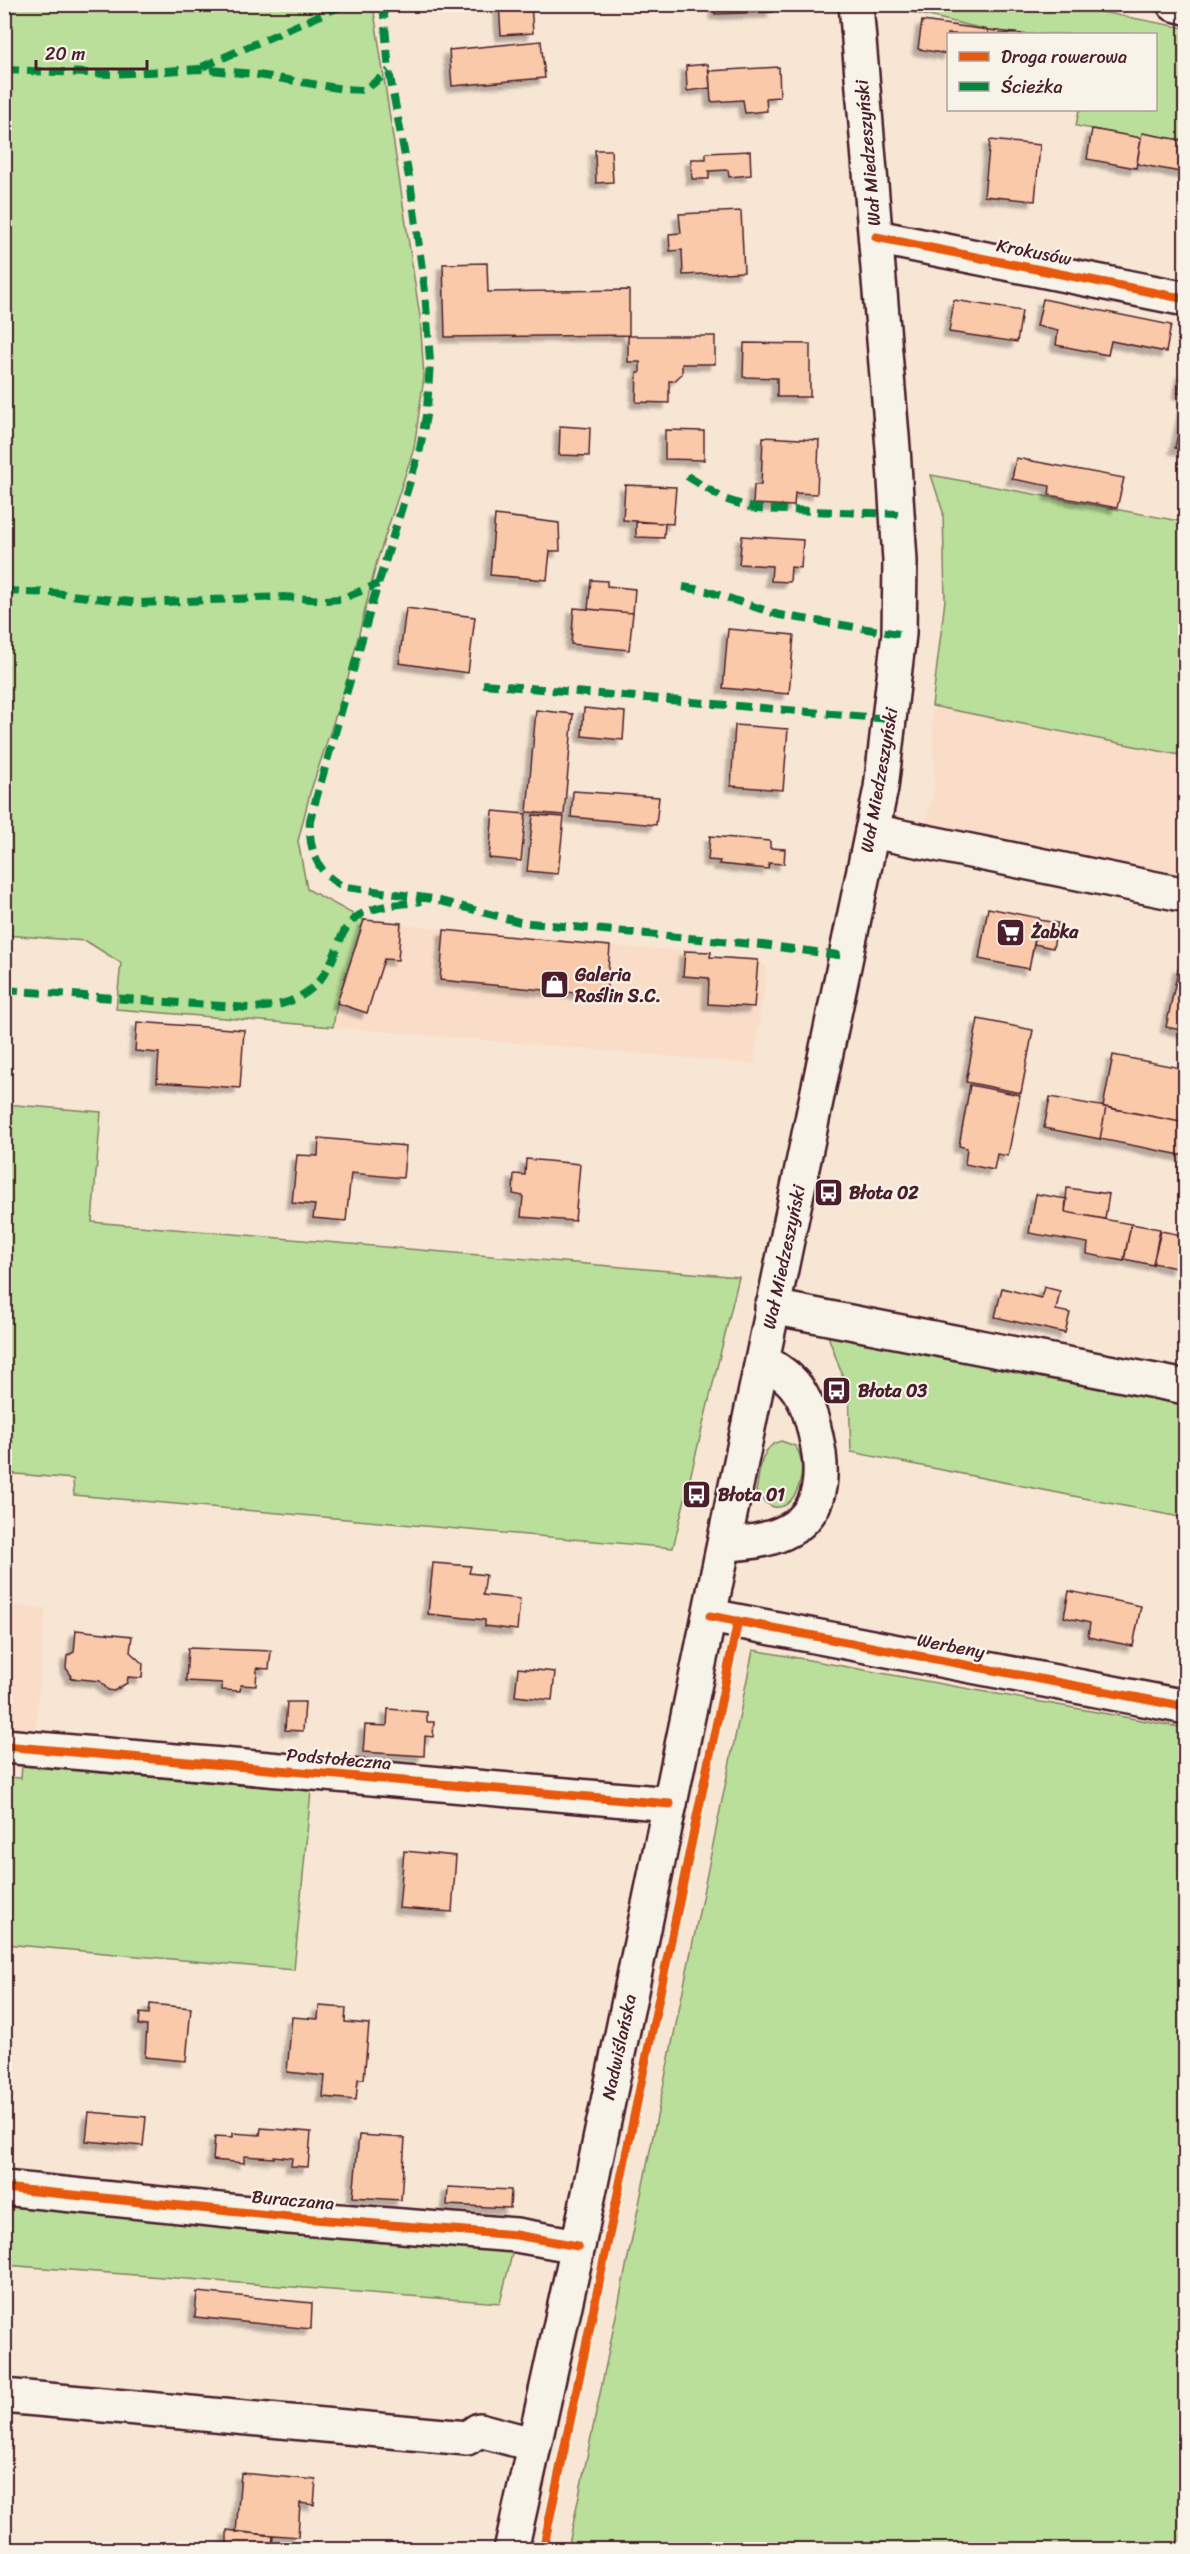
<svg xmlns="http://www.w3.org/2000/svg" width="1190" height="2554" font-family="Sriracha,sans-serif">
  <defs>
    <filter id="shadow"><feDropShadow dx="-5.5" dy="5.5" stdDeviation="1.5" flood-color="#0004"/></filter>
  </defs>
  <rect width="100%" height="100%" fill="#f8e6d5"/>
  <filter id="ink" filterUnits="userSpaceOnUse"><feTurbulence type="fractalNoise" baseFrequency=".0167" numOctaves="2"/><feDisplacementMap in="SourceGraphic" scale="12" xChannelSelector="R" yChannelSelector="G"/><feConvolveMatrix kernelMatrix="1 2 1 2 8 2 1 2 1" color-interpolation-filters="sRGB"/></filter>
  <g filter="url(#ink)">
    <path fill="#f9ddc8" d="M 932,706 L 1185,756 L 1185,877 L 926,823 L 934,787 Z
      M 364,920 L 610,946 L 711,952 L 711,957 L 758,960 L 767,967 L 754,1064 L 333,1027 L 337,1003 Z
      M 5,1605 L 46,1608 L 35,1730 L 5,1729 Z"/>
    <path fill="#badf9a" stroke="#827f62" stroke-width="1.5" d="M 4,5 L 373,5 L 420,317 L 424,377 L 414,448 L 377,561 L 348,678 L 310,793 L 298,841 L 307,889 L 364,920 L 337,1003 L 333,1027 L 116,1009 L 121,963 L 86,941 L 5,935 Z
      M 919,5 L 1065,5 L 1185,28 L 1185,141 L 1143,133 L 1141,138 L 1076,126 L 1079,110 L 1156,110 L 1156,34 L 1022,34 L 988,30 L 912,12 Z
      M 931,475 L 1185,522 L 1185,756 L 932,706 L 945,600 L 943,512 Z
      M 4,1104 L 101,1112 L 92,1222 L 739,1277 L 673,1548 L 74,1495 L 73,1479 L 5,1473 Z
      M 827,1333 L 1185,1403 L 1185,1518 L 851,1452 L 849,1394 Z
      M 781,1441 L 795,1446 C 815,1471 786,1538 756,1491 C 760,1473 759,1446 781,1441 Z
      M 753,1650 L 1185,1728 L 1185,2549 L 568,2549 Z
      M 22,1766 L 311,1791 L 294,1970 L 5,1944 L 5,1777 L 21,1778 Z
      M 4,2200 L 514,2246 L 500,2303 L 5,2265 Z"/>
    <path fill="#fac9a9" stroke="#4a1f2b" stroke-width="1.5" filter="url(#shadow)" d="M 499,4 L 531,4 L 533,33 L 501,35 Z
      M 715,4 L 772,4 L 773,12 L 715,14 Z
      M 922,21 L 988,30 L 988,34 L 948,34 L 948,54 L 918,49 Z
      M 988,30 L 1022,34 L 988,34 Z
      M 541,41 L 545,78 L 452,86 L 449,50 Z
      M 708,64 L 710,88 L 687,91 L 686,66 Z
      M 779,67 L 780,97 L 766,98 L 767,111 L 745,113 L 743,100 L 711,102 L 709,71 Z
      M 1092,129 L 1141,138 L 1136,168 L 1087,159 Z
      M 1142,133 L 1186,141 L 1186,173 L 1137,164 Z
      M 990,140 L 1040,145 L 1035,201 L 984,196 Z
      M 595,150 L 611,150 L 613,182 L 596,183 Z
      M 750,151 L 751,175 L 729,177 L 728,170 L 709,171 L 709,179 L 692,179 L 691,159 L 706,159 L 706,153 Z
      M 741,211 L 744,272 L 683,275 L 682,250 L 670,251 L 669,234 L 681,233 L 679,214 Z
      M 487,263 L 488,292 L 629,290 L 629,335 L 445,337 L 443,264 Z
      M 1043,299 L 1171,325 L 1166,352 L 1111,341 L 1108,355 L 1056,345 L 1058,331 L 1037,326 Z
      M 954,300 L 1022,311 L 1017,342 L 949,332 Z
      M 628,336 L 715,336 L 715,364 L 682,364 L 682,374 L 674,381 L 669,381 L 669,403 L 636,402 L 637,373 L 640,373 L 640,362 L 628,362 Z
      M 744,343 L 810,344 L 810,397 L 777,397 L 777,378 L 743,377 Z
      M 1182,372 L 1186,373 L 1186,394 L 1178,393 Z
      M 1186,398 L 1186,450 L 1175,448 Z
      M 560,426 L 590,428 L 589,456 L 559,455 Z
      M 665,430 L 704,431 L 704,460 L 665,459 Z
      M 763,437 L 819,440 L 817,494 L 795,493 L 794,506 L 753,504 L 754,485 L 761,485 Z
      M 1016,458 L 1124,478 L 1117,508 L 1049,495 L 1050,486 L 1012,479 Z
      M 625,485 L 676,487 L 673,524 L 623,520 Z
      M 495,515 L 559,523 L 560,551 L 550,551 L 547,580 L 490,575 Z
      M 636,522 L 665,523 L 664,538 L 636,537 Z
      M 742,536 L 803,540 L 801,568 L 791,567 L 790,582 L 771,581 L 772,566 L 739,564 Z
      M 591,580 L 607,581 L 607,586 L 635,589 L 633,613 L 588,609 Z
      M 406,608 L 475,617 L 468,673 L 399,663 Z
      M 574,608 L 633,613 L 629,650 L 571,644 Z
      M 728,629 L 794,635 L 789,694 L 723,688 Z
      M 584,708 L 625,712 L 623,740 L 582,736 Z
      M 536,710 L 573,714 L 564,815 L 527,812 Z
      M 735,725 L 788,729 L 783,790 L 731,786 Z
      M 573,791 L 659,797 L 656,825 L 571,817 Z
      M 493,811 L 526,814 L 521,861 L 489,858 Z
      M 533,815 L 564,817 L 558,874 L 527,871 Z
      M 710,836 L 770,841 L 770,848 L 785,849 L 784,864 L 769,863 L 768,869 L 719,864 L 720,861 L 708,860 Z
      M 988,908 L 1039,918 L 1029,969 L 979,959 Z
      M 364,920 L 401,923 L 398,960 L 384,959 L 367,1013 L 337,1003 Z
      M 1039,920 L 1058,923 L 1053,948 L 1034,944 Z
      M 444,930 L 610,946 L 606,996 L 440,980 Z
      M 685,951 L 711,952 L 710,957 L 758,960 L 754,1007 L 708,1004 L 709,978 L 683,976 Z
      M 1179,966 L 1186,968 L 1186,1031 L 1166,1027 Z
      M 978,1019 L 1033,1030 L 1021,1093 L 966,1082 Z
      M 137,1022 L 244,1030 L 240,1088 L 157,1082 L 159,1053 L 135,1051 Z
      M 1113,1055 L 1186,1069 L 1186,1123 L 1103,1107 Z
      M 970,1085 L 1020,1095 L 1008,1156 L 997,1154 L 994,1170 L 965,1164 L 967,1148 L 959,1146 Z
      M 1050,1097 L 1106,1107 L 1100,1139 L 1044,1128 Z
      M 1106,1107 L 1186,1123 L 1186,1156 L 1100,1139 Z
      M 319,1138 L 406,1146 L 403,1178 L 351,1173 L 346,1221 L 313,1218 L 315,1205 L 292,1203 L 297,1155 L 318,1156 Z
      M 526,1159 L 580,1164 L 575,1221 L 521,1217 L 523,1196 L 513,1194 L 514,1174 L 525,1175 Z
      M 1067,1188 L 1109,1194 L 1105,1219 L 1065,1212 Z
      M 1036,1194 L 1067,1199 L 1065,1212 L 1131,1224 L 1124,1261 L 1087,1254 L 1088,1243 L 1029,1233 Z
      M 1131,1224 L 1160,1229 L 1153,1265 L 1124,1259 Z
      M 1161,1231 L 1182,1235 L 1176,1268 L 1153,1263 Z
      M 1044,1287 L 1060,1291 L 1056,1310 L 1070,1313 L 1065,1333 L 995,1317 L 1002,1288 L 1041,1298 Z
      M 433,1563 L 471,1566 L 469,1573 L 486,1575 L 483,1595 L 520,1599 L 517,1630 L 485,1626 L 485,1620 L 428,1614 Z
      M 1069,1591 L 1141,1606 L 1133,1646 L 1088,1637 L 1090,1623 L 1064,1617 Z
      M 76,1630 L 132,1636 L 130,1652 L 143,1664 L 142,1678 L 128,1677 L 127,1683 L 114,1691 L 108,1690 L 100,1681 L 70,1678 L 71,1675 L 66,1668 L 67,1656 L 74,1652 Z
      M 188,1648 L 271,1651 L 269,1669 L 257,1668 L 256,1686 L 241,1685 L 240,1691 L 222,1690 L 222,1683 L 186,1681 Z
      M 518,1668 L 555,1672 L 552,1700 L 515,1696 Z
      M 287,1702 L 305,1702 L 303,1731 L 285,1730 Z
      M 388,1709 L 427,1712 L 427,1722 L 434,1722 L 433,1737 L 425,1736 L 424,1756 L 363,1752 L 365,1725 L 387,1726 Z
      M 404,1851 L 456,1856 L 452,1912 L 399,1908 Z
      M 150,2004 L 191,2008 L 186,2061 L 145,2057 L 147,2026 L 139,2025 L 140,2013 L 149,2014 Z
      M 319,2006 L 346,2008 L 345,2022 L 369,2024 L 364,2079 L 358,2079 L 356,2100 L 323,2097 L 325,2076 L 287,2072 L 292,2017 L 318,2019 Z
      M 89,2112 L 146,2117 L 143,2146 L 86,2141 Z
      M 261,2128 L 311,2132 L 308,2167 L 291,2166 L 292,2158 L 274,2156 L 274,2158 L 244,2156 L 244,2163 L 213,2160 L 215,2136 L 233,2137 L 233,2133 L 260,2135 Z
      M 359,2135 L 405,2138 L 401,2200 L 353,2197 Z
      M 448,2187 L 511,2190 L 510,2208 L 447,2205 Z
      M 197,2292 L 312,2303 L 311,2329 L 195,2317 Z
      M 241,2473 L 316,2480 L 314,2505 L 300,2503 L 298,2537 L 236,2532 Z
      M 227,2530 L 273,2536 L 272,2550 L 227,2550 Z"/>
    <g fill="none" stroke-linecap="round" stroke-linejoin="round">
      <defs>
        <path id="minor" d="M 1174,4 L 1186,7
          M 876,237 L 1186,299
          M 872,831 L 1186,895
          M 772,1307 L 1186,1387
          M 725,1544 C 798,1542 833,1513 816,1437 C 812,1417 805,1394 789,1379 C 782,1372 771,1366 763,1360
          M 710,1616 L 1186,1707
          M 4,1746 L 670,1804
          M 4,2188 L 289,2217 L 516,2235 L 578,2246
          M 4,2396 L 467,2438 L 479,2430 L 532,2444"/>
        <path id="major" d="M 511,2550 L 578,2246 L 881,788 L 899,634 L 900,561 L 893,448 L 856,4"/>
      </defs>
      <use href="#minor" stroke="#4a1f2b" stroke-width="38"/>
      <use href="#major" stroke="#4a1f2b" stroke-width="38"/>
      <use href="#minor" stroke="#f7f3e8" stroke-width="33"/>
      <use href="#major" stroke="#f7f3e8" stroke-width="33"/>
      <path stroke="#00873e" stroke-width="8" stroke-dasharray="15 8" stroke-linecap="butt" d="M 383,4 L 389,71 L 411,188 L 425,291 L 430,361 L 427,410 L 420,449 L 372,604 L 310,820 C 308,849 318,877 346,887 L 433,899 L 520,922 L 763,945 L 846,956
        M 202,67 L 346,4
        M 4,70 L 112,74 L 199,69 L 253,74 L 343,89 L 365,90 L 389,71
        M 687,476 L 724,499 L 756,509 L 898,514
        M 683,587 L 707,591 L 779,615 L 899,634
        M 4,591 L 54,593 L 139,603 L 283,597 L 325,600 L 341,599 L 378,584
        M 483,684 L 891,719
        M 4,990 L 249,1008 C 287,1007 315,997 332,960 C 338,948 341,932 351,922 C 366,905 400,905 421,901"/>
      <defs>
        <path id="cycleway" d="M 876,237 L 1186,299
          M 710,1616 L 1186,1707
          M 4,1746 L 670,1804
          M 4,2188 L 289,2217 L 516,2235 L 578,2246
          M 543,2550 L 738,1621"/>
      </defs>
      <use href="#cycleway" stroke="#f7f3e8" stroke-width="13"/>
      <use href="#cycleway" stroke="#e8590c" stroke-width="9"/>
    </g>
  </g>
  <defs>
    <symbol id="supermarket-square" viewBox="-11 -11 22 22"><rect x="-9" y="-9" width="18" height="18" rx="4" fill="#4a1f2b" stroke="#f7f3e8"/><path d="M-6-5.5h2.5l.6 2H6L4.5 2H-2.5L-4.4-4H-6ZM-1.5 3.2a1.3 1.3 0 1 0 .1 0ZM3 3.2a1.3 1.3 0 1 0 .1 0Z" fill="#fff"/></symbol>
    <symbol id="shop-square" viewBox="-11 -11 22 22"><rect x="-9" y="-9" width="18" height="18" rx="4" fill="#4a1f2b" stroke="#f7f3e8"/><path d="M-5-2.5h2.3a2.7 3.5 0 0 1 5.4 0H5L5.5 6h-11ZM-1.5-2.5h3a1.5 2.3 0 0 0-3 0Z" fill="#fff"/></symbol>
    <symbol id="bus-square" viewBox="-11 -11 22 22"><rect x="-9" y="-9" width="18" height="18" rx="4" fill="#4a1f2b" stroke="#f7f3e8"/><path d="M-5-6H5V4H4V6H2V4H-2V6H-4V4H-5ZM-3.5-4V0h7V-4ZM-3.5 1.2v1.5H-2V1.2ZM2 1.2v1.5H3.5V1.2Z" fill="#fff"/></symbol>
  </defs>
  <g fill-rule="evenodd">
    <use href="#supermarket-square" x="994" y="916" width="33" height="33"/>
    <use href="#shop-square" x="538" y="968" width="33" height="33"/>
    <use href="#bus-square" x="812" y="1176" width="33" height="33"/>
    <use href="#bus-square" x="820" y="1374" width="33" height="33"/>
    <use href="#bus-square" x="680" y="1478" width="33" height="33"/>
  </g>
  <g text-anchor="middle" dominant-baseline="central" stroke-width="4.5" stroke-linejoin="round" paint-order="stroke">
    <g font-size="18" fill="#4a1f2b" stroke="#f7f3e8">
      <text transform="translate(868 153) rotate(-95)">Wał Miedzeszyński</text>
      <text transform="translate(1034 252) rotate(11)">Krokusów</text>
      <text transform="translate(879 780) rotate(-80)">Wał Miedzeszyński</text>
      <text transform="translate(784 1257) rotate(-78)">Wał Miedzeszyński</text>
      <text transform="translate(951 1646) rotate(11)">Werbeny</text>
      <text transform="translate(339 1759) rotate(5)">Podstołeczna</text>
      <text transform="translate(619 2047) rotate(-78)">Nadwiślańska</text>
      <text transform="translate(293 2200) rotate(5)">Buraczana</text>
    </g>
    <g font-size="18" font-weight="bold" fill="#4a1f2b" stroke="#f7f3e8" text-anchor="start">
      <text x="1031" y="932">Żabka</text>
      <text x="575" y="975">Galeria<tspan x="575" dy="21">Roślin S.C.</tspan></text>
      <text x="849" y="1193">Błota 02</text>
      <text x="858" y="1391">Błota 03</text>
      <text x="718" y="1495">Błota 01</text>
    </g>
  </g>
  <rect width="1190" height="2554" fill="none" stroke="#f7f3e8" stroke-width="24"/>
  <rect x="12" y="12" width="1166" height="2530" fill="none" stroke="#4a1f2b" stroke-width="2" filter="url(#ink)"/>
  <rect x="947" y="33" width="210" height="78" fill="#f7f3e8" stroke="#b29e9c" stroke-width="1.5"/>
  <rect x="959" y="52" width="30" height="9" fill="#e8590c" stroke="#b29e9c" stroke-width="1.5"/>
  <text x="1001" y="63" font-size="18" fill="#4a1f2b">Droga rowerowa</text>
  <rect x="959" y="82" width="30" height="9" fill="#00873e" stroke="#b29e9c" stroke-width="1.5"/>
  <text x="1001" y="93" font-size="18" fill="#4a1f2b">Ścieżka</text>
  <path d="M36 60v9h111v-9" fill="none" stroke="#4a1f2b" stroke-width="3"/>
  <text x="45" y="60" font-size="18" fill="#4a1f2b" stroke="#f7f3e8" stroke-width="4.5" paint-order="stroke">20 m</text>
</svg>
